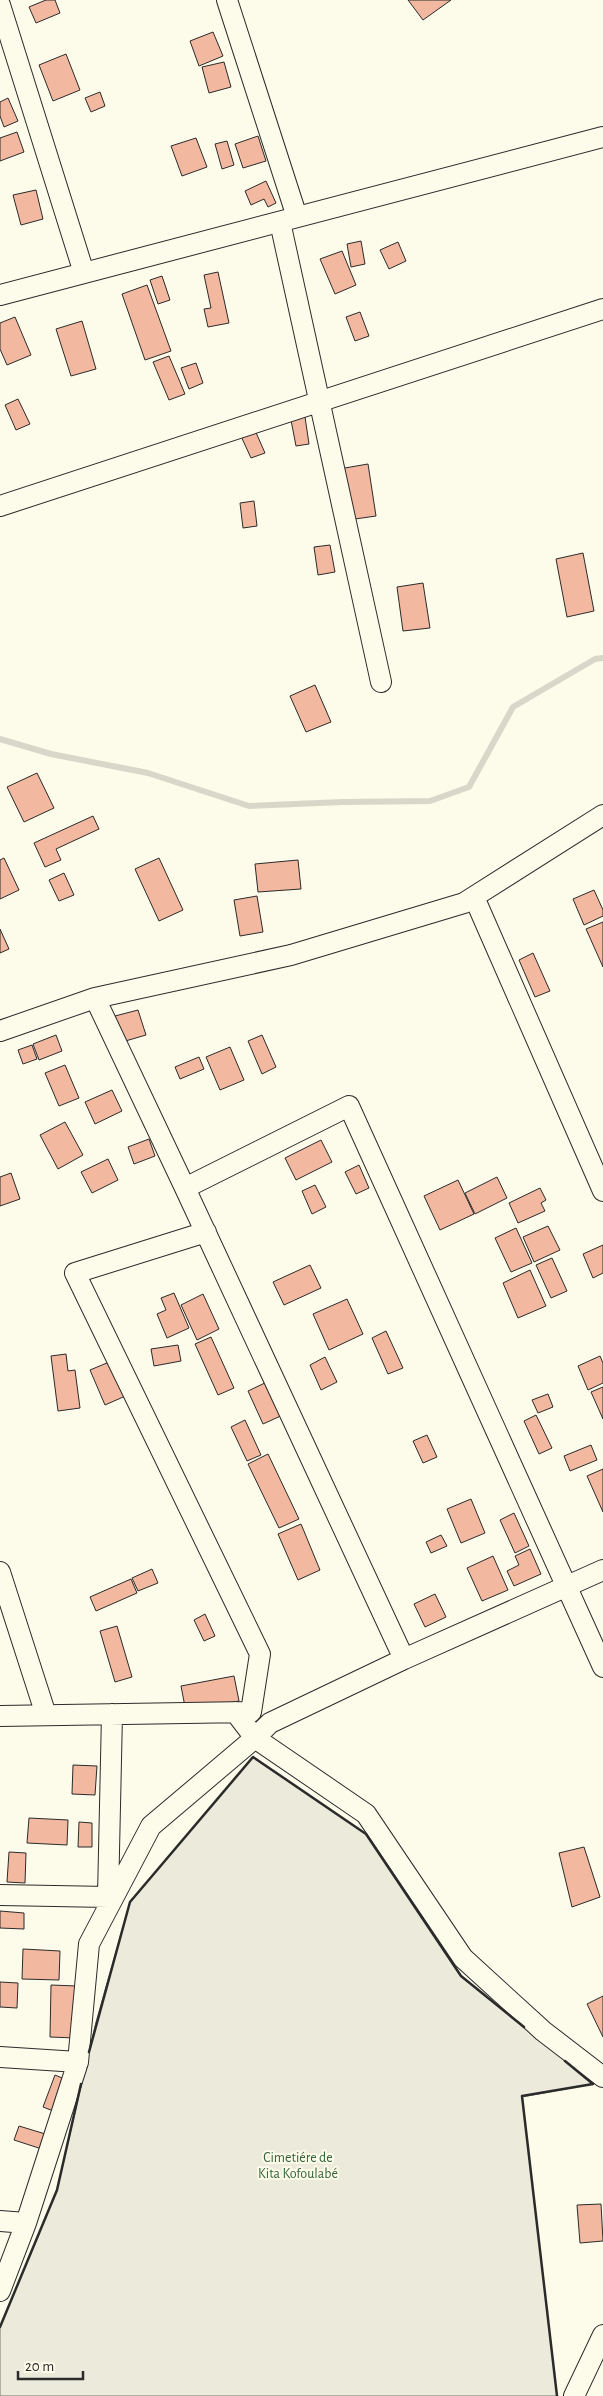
<svg xmlns="http://www.w3.org/2000/svg" width="603" height="2396" font-family="'Alegreya Sans',sans-serif">
  <rect width="100%" height="100%" fill="#fdfbea"/>
  <path fill="#ecebdb" stroke="#74746e" d="M 253,1757 L 366,1834 L 461,1976 L 593,2084 L 522,2097 L 557,2396 L 0,2396 L 0,2327 L 57,2190 L 96,2022 L 130,1902 Z"/>
  <g fill="none" stroke-linecap="round" stroke-linejoin="round">
    <path stroke="#d8d7c9" stroke-width="6" d="M 0,739 L 51,754 L 148,773 L 249,806 L 343,802 L 430,801 L 469,787 L 513,707 L 595,659 L 603,658"/>
  </g>
  <path fill="#f2b8a0" stroke="#2b2b2b" d="M 46,0 L 55,0 L 60,13 L 36,23 L 29,7 Z
    M 408,0 L 451,0 L 423,20 Z
    M 213,32 L 223,56 L 199,66 L 190,41 Z
    M 66,54 L 80,90 L 53,101 L 39,65 Z
    M 224,62 L 231,87 L 209,93 L 202,67 Z
    M 100,92 L 105,106 L 91,112 L 85,98 Z
    M 8,98 L 18,121 L 4,127 L 0,116 L 0,102 Z
    M 17,132 L 24,152 L 0,161 L 0,138 Z
    M 258,136 L 266,161 L 243,168 L 235,144 Z
    M 196,138 L 207,167 L 182,176 L 171,146 Z
    M 227,141 L 234,165 L 222,169 L 215,144 Z
    M 266,181 L 276,203 L 268,207 L 264,199 L 251,205 L 245,191 Z
    M 36,190 L 43,219 L 21,225 L 13,195 Z
    M 361,241 L 365,264 L 351,267 L 347,244 Z
    M 398,242 L 406,261 L 389,269 L 380,250 Z
    M 342,251 L 356,285 L 335,294 L 320,259 Z
    M 218,272 L 229,323 L 208,327 L 204,309 L 211,308 L 204,275 Z
    M 162,276 L 170,300 L 158,304 L 150,280 Z
    M 147,285 L 171,351 L 145,360 L 122,294 Z
    M 360,312 L 369,336 L 355,341 L 346,317 Z
    M 15,317 L 31,355 L 7,365 L 0,349 L 0,323 Z
    M 82,321 L 96,369 L 71,376 L 56,329 Z
    M 169,356 L 185,394 L 169,400 L 153,362 Z
    M 196,363 L 203,383 L 189,389 L 181,368 Z
    M 18,399 L 30,424 L 16,430 L 5,405 Z
    M 305,417 L 309,444 L 296,446 L 291,420 Z
    M 254,428 L 265,453 L 251,458 L 240,434 Z
    M 368,464 L 376,516 L 348,520 L 339,469 Z
    M 254,501 L 257,526 L 243,528 L 240,503 Z
    M 330,545 L 335,572 L 318,575 L 314,547 Z
    M 583,553 L 594,611 L 567,617 L 556,559 Z
    M 423,583 L 430,628 L 403,631 L 397,587 Z
    M 315,685 L 331,722 L 306,732 L 290,696 Z
    M 37,773 L 54,808 L 24,822 L 7,787 Z
    M 93,816 L 99,829 L 56,849 L 61,860 L 45,867 L 34,843 Z
    M 4,858 L 19,890 L 0,899 L 0,860 Z
    M 159,858 L 183,910 L 159,921 L 135,869 Z
    M 298,860 L 301,889 L 258,892 L 255,864 Z
    M 64,873 L 74,895 L 59,901 L 49,880 Z
    M 594,890 L 603,910 L 603,916 L 584,925 L 573,899 Z
    M 257,896 L 263,932 L 240,936 L 234,900 Z
    M 603,922 L 603,967 L 586,929 Z
    M 0,929 L 9,949 L 0,953 Z
    M 533,953 L 550,991 L 535,997 L 519,960 Z
    M 138,1010 L 146,1035 L 122,1042 L 115,1016 Z
    M 56,1035 L 62,1051 L 39,1060 L 33,1044 Z
    M 262,1035 L 276,1067 L 262,1074 L 248,1041 Z
    M 32,1045 L 37,1059 L 23,1064 L 18,1050 Z
    M 230,1047 L 244,1080 L 220,1090 L 206,1057 Z
    M 199,1057 L 204,1069 L 180,1079 L 175,1067 Z
    M 65,1065 L 79,1098 L 59,1106 L 45,1073 Z
    M 112,1090 L 122,1111 L 95,1124 L 85,1102 Z
    M 65,1122 L 83,1155 L 58,1169 L 40,1135 Z
    M 149,1139 L 155,1156 L 134,1164 L 128,1147 Z
    M 321,1140 L 332,1162 L 296,1180 L 285,1158 Z
    M 108,1159 L 118,1180 L 92,1193 L 81,1172 Z
    M 359,1165 L 369,1188 L 356,1194 L 345,1172 Z
    M 11,1173 L 20,1199 L 0,1206 L 0,1177 Z
    M 497,1177 L 507,1198 L 475,1214 L 465,1193 Z
    M 458,1180 L 474,1214 L 440,1230 L 424,1196 Z
    M 315,1185 L 326,1207 L 312,1214 L 302,1191 Z
    M 540,1188 L 546,1200 L 541,1203 L 545,1211 L 518,1223 L 509,1203 Z
    M 548,1226 L 560,1250 L 534,1262 L 523,1237 Z
    M 516,1228 L 532,1263 L 511,1272 L 495,1238 Z
    M 603,1245 L 603,1273 L 593,1278 L 583,1254 Z
    M 552,1258 L 567,1291 L 551,1298 L 536,1265 Z
    M 310,1265 L 321,1288 L 284,1305 L 273,1282 Z
    M 530,1270 L 546,1306 L 518,1318 L 503,1283 Z
    M 174,1293 L 189,1328 L 167,1338 L 157,1314 L 166,1310 L 161,1298 Z
    M 203,1294 L 219,1329 L 197,1340 L 181,1305 Z
    M 347,1299 L 363,1334 L 329,1350 L 313,1314 Z
    M 386,1331 L 403,1368 L 388,1374 L 372,1338 Z
    M 211,1337 L 234,1388 L 218,1395 L 195,1344 Z
    M 178,1345 L 181,1361 L 154,1366 L 151,1349 Z
    M 66,1354 L 68,1371 L 75,1370 L 80,1408 L 58,1411 L 51,1356 Z
    M 600,1356 L 603,1363 L 603,1383 L 588,1390 L 578,1366 Z
    M 325,1357 L 337,1382 L 321,1390 L 310,1365 Z
    M 114,1360 L 130,1394 L 105,1405 L 90,1370 Z
    M 269,1381 L 285,1414 L 263,1424 L 248,1391 Z
    M 603,1387 L 603,1419 L 591,1392 Z
    M 548,1394 L 553,1407 L 538,1413 L 532,1400 Z
    M 536,1415 L 552,1448 L 539,1454 L 524,1421 Z
    M 245,1420 L 261,1455 L 247,1461 L 231,1427 Z
    M 427,1435 L 437,1457 L 423,1463 L 413,1441 Z
    M 591,1445 L 597,1460 L 570,1471 L 564,1456 Z
    M 268,1454 L 299,1519 L 279,1528 L 248,1464 Z
    M 603,1469 L 603,1512 L 587,1476 Z
    M 471,1499 L 485,1533 L 461,1543 L 447,1509 Z
    M 514,1513 L 529,1546 L 515,1553 L 500,1520 Z
    M 301,1524 L 320,1570 L 298,1580 L 278,1534 Z
    M 441,1535 L 447,1546 L 431,1553 L 426,1542 Z
    M 530,1549 L 541,1574 L 514,1586 L 507,1571 L 519,1565 L 515,1556 Z
    M 493,1556 L 508,1590 L 482,1601 L 467,1568 Z
    M 152,1569 L 158,1583 L 138,1591 L 132,1578 Z
    M 131,1579 L 137,1593 L 96,1611 L 90,1597 Z
    M 435,1594 L 446,1617 L 425,1627 L 414,1604 Z
    M 205,1614 L 215,1636 L 204,1641 L 194,1620 Z
    M 117,1626 L 132,1677 L 115,1682 L 100,1631 Z
    M 234,1676 L 239,1701 L 186,1712 L 181,1686 Z
    M 73,1765 L 97,1766 L 95,1795 L 72,1794 Z
    M 29,1818 L 68,1820 L 67,1845 L 27,1843 Z
    M 79,1822 L 92,1823 L 92,1847 L 78,1847 Z
    M 584,1847 L 600,1897 L 572,1907 L 559,1853 Z
    M 9,1852 L 26,1853 L 25,1883 L 7,1882 Z
    M 0,1911 L 24,1913 L 24,1929 L 0,1928 Z
    M 23,1949 L 60,1951 L 59,1980 L 22,1979 Z
    M 0,1982 L 18,1983 L 17,2008 L 0,2007 Z
    M 51,1985 L 77,1986 L 75,2038 L 50,2037 Z
    M 603,1996 L 603,2037 L 587,2004 Z
    M 55,2075 L 69,2081 L 56,2112 L 43,2107 Z
    M 19,2126 L 52,2136 L 48,2151 L 14,2140 Z
    M 601,2204 L 603,2241 L 580,2243 L 577,2205 Z"/>
  <g fill="none" stroke-linecap="round" stroke-linejoin="round">
    <defs>
      <path id="minor" d="M 227,0 L 297,217
        M 0,5 L 84,273
        M 280,222 L 381,682
        M 0,295 L 603,137
        M 0,506 L 603,309
        M 474,897 L 603,1191
        M 95,998 L 185,1188 L 404,1659
        M 0,1031 L 95,998 L 291,955 L 464,903 L 603,815
        M 185,1188 L 349,1106 L 603,1667
        M 206,1232 L 75,1273 L 260,1654 L 251,1712
        M 0,1572 L 46,1715
        M 235,1712 L 255,1738 L 366,1814 L 463,1958 L 543,2031 L 603,2077
        M 0,1716 L 248,1712
        M 0,1895 L 108,1897
        M 106,1903 L 108,1897 L 112,1714
        M 0,2057 L 78,2062
        M 0,2221 L 26,2223
        M 0,2291 L 26,2223 L 78,2062 L 89,1944 L 151,1826 L 255,1738 L 270,1723 L 404,1659 L 603,1570
        M 574,2396 L 603,2335"/>
    </defs>
    <use href="#minor" stroke="#2b2b2b" stroke-width="22"/>
    <use href="#minor" stroke="#fdfbea" stroke-width="20"/>
    <path stroke="#2b2b2b" stroke-width="2.5" d="M 89,2052 L 130,1902 L 253,1757 L 366,1834 L 461,1976 L 524,2027
      M 0,2327 L 57,2190 L 81,2084
      M 557,2396 L 522,2096 L 593,2084 L 565,2061"/>
  </g>
  <g text-anchor="middle" dominant-baseline="central" stroke-width="4" stroke-linejoin="round" paint-order="stroke">
    <g font-size="14" fill="#34623c" stroke="#fdfbea">
      <text x="298" y="2158">Cimetiére de<tspan x="298" dy="16">Kita Kofoulabé</tspan></text>
    </g>
  </g>
  <path d="M18 2371v8h65v-8" fill="none" stroke="#2b2b2b" stroke-width="2.5"/>
  <text x="25" y="2371" font-size="15" fill="#2b2b2b" stroke="#fdfbea" stroke-width="4" paint-order="stroke">20 m</text>
</svg>
